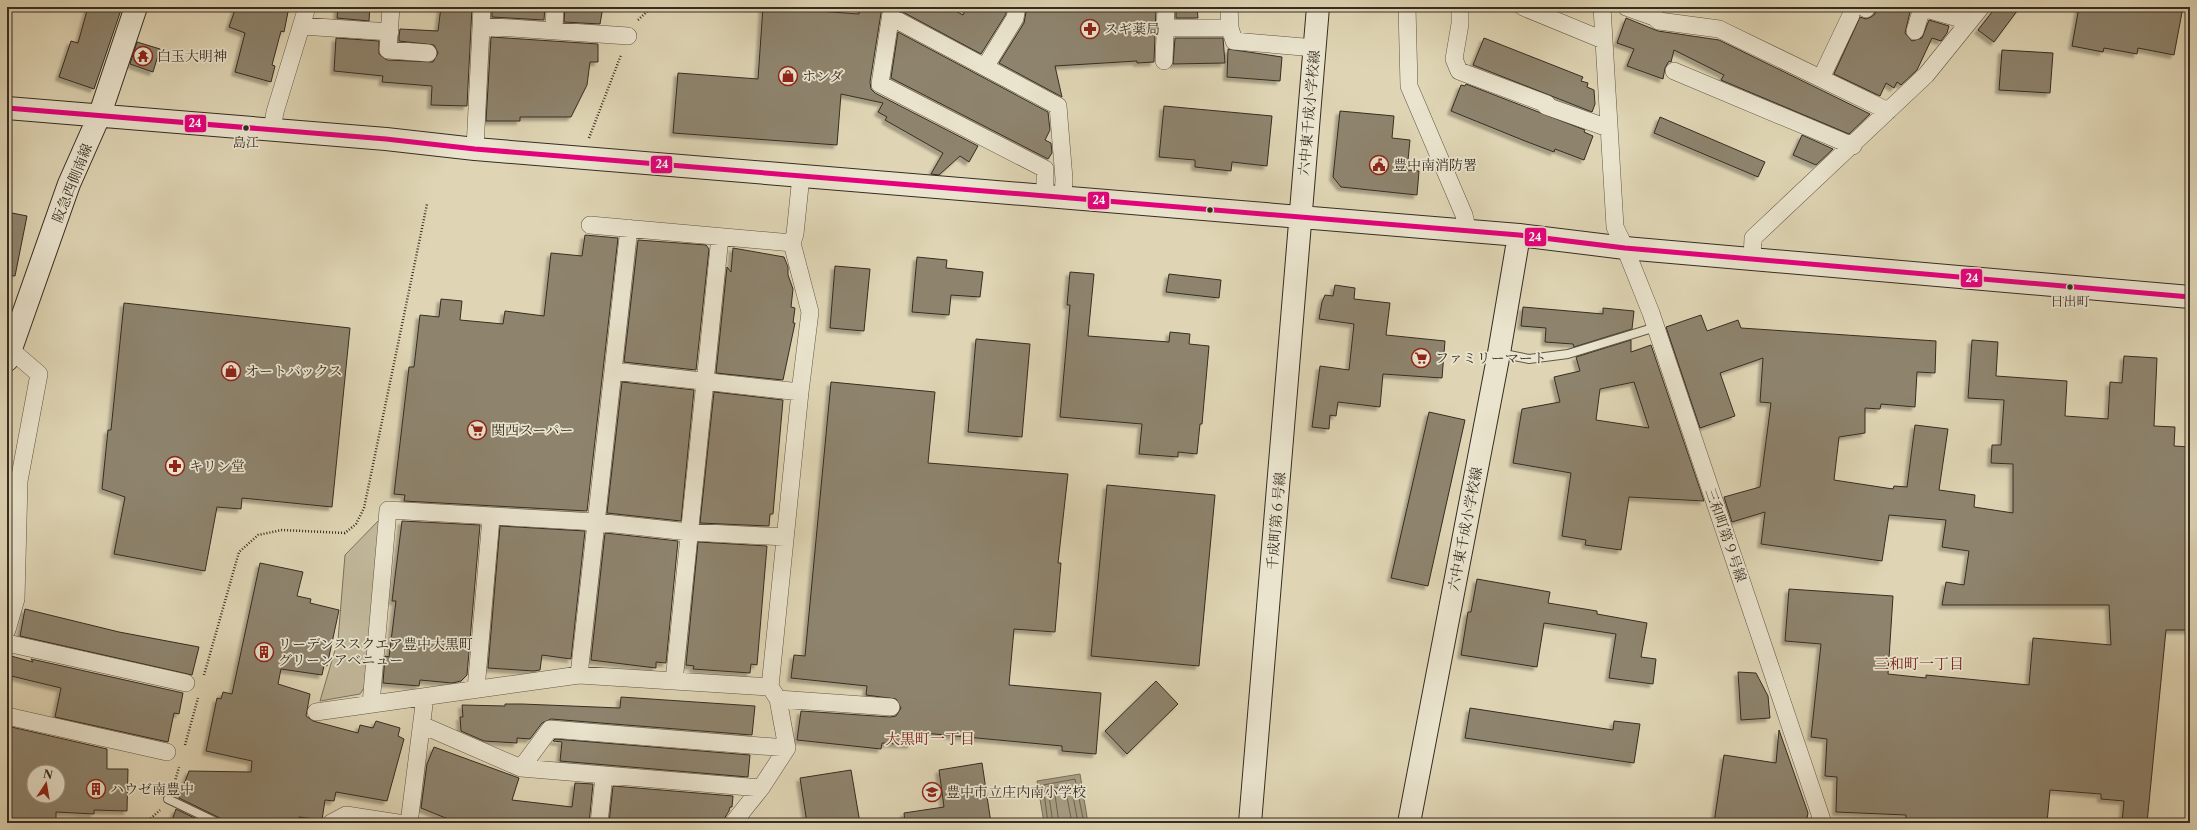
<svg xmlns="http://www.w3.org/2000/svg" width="2197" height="830" font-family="'Libre Caslon Text','Noto Serif JP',serif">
  <defs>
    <filter id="shadow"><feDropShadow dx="-3.5" dy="3.5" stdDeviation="1" flood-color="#0004"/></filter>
  </defs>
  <rect width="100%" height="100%" fill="#dfd5b4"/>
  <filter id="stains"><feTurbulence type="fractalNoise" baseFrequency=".005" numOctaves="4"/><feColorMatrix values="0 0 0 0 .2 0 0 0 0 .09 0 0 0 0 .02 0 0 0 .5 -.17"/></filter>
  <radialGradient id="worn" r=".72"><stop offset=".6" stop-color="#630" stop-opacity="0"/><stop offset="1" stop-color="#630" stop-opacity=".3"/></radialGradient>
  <path fill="#c2b89b" stroke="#7c725e" d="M 380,519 L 366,685 L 360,694 L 320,701 L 338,640 L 345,555 Z"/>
  <path fill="#a69c82" stroke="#796f5c" d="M 1080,774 L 1088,823 L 1044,823 L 1037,781 Z"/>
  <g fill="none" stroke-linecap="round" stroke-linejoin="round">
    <path stroke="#6e6452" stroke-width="1" d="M 1048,823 L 1043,785 L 1075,779 L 1084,823
      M 1053,823 L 1048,789 L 1071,785 L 1078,823
      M 1059,823 L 1055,795 L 1066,792 L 1072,823"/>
  </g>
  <path fill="#8e846e" stroke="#362c22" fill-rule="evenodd" filter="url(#shadow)" d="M 88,7 L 122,7 L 94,89 L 59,77 L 71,41 L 78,43 Z
    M 236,7 L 289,7 L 284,32 L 281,31 L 272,65 L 275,66 L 271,82 L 235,72 L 245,33 L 229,27 Z
    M 338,7 L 370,7 L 369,21 L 337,18 Z
    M 441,7 L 472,7 L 467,106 L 431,105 L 432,86 L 382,82 L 383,76 L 334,71 L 336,38 L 379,41 L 379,54 L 387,60 L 433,62 L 438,53 L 434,45 L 399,41 L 399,36 L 400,29 L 438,31 Z
    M 510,7 L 545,7 L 544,20 L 492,17 L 492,8 Z
    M 565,7 L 603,7 L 600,24 L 564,22 Z
    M 763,7 L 859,14 L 860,7 L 882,7 L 870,82 L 871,89 L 875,93 L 978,146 L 969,162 L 960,156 L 939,175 L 931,174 L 943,153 L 885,120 L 887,117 L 878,112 L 883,103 L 841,94 L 837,145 L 673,133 L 678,73 L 758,79 Z
    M 902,7 L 938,7 L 947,12 L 950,8 L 963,15 L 967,7 L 1002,7 L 1006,10 L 1006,14 L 981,54 L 901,11 Z
    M 1027,7 L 1156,7 L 1154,62 L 1137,63 L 1137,61 L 1055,66 L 1062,97 L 999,63 L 1024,23 Z
    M 1176,7 L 1197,7 L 1198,18 L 1176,18 Z
    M 1876,7 L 1909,7 L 1910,12 L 1905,33 L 1912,41 L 1922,38 L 1929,20 L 1949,26 L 1947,33 L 1941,41 L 1932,38 L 1917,70 L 1901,85 L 1897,82 L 1894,88 L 1886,83 L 1880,96 L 1834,74 L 1860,17 L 1866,19 L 1871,17 L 1875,14 Z
    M 1996,7 L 2020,7 L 1994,42 L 1978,30 Z
    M 2079,7 L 2183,7 L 2174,55 L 2138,48 L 2137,54 L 2104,48 L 2103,52 L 2072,46 Z
    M 1626,18 L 1658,31 L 1719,40 L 1870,114 L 1849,134 L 1721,80 L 1724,75 L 1674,50 L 1671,62 L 1669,61 L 1665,68 L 1663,79 L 1627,66 L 1634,49 L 1617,43 Z
    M 898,32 L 1048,112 L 1050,130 L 1045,140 L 1051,143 L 1052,153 L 1048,159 L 891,78 Z
    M 491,37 L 598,44 L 598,62 L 590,62 L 587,85 L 571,117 L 520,117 L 520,121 L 486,121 Z
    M 1175,38 L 1223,38 L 1225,63 L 1173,64 Z
    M 1484,38 L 1583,77 L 1581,81 L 1588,83 L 1587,87 L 1594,90 L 1595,104 L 1592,112 L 1473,65 Z
    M 137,42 L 160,49 L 153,72 L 130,64 Z
    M 1228,49 L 1282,57 L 1280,81 L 1227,77 Z
    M 2002,50 L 2053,53 L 2050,93 L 1999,90 Z
    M 1466,84 L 1585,130 L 1584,132 L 1593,136 L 1584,160 L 1555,149 L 1554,152 L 1525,141 L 1451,111 L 1461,85 L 1465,86 Z
    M 1164,106 L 1272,116 L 1267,166 L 1232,162 L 1231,171 L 1195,167 L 1195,160 L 1159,157 Z
    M 1340,111 L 1394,116 L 1392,138 L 1410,140 L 1407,170 L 1419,171 L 1417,195 L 1341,187 L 1333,177 Z
    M 1660,117 L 1765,162 L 1758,177 L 1654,133 Z
    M 1802,135 L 1833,149 L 1816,165 L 1793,155 Z
    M 7,212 L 27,216 L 15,276 L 7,275 Z
    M 585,235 L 618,238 L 587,511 L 404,501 L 405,495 L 394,494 L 409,367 L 414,367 L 420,315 L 439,317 L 441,299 L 462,301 L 460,320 L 503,324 L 505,311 L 544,316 L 551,253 L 582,256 Z
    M 638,240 L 706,245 L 709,249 L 696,370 L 624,362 Z
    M 733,248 L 784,257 L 788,267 L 788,275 L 793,289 L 791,307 L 795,308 L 793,323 L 795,323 L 783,380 L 716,373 L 727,267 L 731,272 Z
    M 917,257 L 947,260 L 946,268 L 983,272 L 980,297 L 951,295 L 949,315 L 912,312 Z
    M 835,266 L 870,269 L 864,331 L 830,328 Z
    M 1070,272 L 1094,274 L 1088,336 L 1169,342 L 1170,332 L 1190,334 L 1189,344 L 1209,346 L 1202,424 L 1200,424 L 1197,454 L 1178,452 L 1178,457 L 1139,454 L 1142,424 L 1060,417 L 1070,305 L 1067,305 Z
    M 1169,274 L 1221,280 L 1219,298 L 1166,292 Z
    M 1335,285 L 1355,288 L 1354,299 L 1390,303 L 1386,335 L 1445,341 L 1442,378 L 1383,374 L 1380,407 L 1338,402 L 1336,416 L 1330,415 L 1329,429 L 1312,427 L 1320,366 L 1349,370 L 1354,324 L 1319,319 L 1322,302 L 1325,295 L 1333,296 Z
    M 124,303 L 350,328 L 332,507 L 242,498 L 241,509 L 217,507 L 205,571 L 114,554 L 125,497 L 102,489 L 108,430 L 111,430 Z
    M 1523,307 L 1603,314 L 1603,308 L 1634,311 L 1632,329 L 1574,347 L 1573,344 L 1545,342 L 1546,328 L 1521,326 Z
    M 1701,315 L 1707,331 L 1738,320 L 1741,328 L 1936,341 L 1935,373 L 1917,372 L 1915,407 L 1881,404 L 1880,409 L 1865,408 L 1865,433 L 1839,437 L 1834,480 L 1893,489 L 1894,486 L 1907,487 L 1915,425 L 1948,429 L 1939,490 L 1975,495 L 1974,507 L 2013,513 L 2013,464 L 1991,463 L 1992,445 L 2001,445 L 2004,400 L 1968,398 L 1972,340 L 1998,342 L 1996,376 L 2067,381 L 2065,416 L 2108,419 L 2110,382 L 2122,383 L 2124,356 L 2157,358 L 2154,426 L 2175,427 L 2174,446 L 2190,447 L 2190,630 L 2166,630 L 2147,823 L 2122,823 L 2124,801 L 2101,799 L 2101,794 L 2050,790 L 2047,823 L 1906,823 L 1906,815 L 1836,812 L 1837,777 L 1825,776 L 1827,739 L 1811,737 L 1821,644 L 1785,641 L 1789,589 L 1893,596 L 1888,674 L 1926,678 L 1926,675 L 2029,685 L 2033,638 L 2111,645 L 2109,605 L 1942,605 L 1946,582 L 1964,585 L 1969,551 L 1942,547 L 1946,520 L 1889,515 L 1882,561 L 1761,544 L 1765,512 L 1732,522 L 1724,497 L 1760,487 L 1771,403 L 1760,402 L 1763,358 L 1720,373 L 1735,416 L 1700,428 L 1666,327 Z
    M 976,339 L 1030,344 L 1022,437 L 968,432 Z
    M 1631,340 L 1631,352 L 1651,345 L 1704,501 L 1629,497 L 1621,550 L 1585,545 L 1586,540 L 1562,536 L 1571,473 L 1513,463 L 1522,409 L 1560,402 L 1554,377 L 1580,371 L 1576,357 ZM 1634,382 L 1649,428 L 1596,420 L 1600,389 Z
    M 622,382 L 694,390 L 681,521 L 607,513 Z
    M 831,382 L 935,392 L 928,463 L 1068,474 L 1058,563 L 1061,563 L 1055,632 L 1014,629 L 1009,685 L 1101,693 L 1096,754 L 1062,751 L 1062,746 L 913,732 L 911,745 L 882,743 L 881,749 L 797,740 L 801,711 L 890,717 L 896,716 L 901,708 L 896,699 L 866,695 L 867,686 L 791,678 L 794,655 L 805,656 Z
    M 714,392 L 783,400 L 773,514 L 770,514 L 769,526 L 700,523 Z
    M 1429,412 L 1465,420 L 1428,586 L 1391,578 Z
    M 1107,485 L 1215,495 L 1199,666 L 1091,656 Z
    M 402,521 L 480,525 L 467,675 L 461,681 L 452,683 L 420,680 L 419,686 L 383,683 L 385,656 L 389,657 L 396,601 L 392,601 Z
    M 500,526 L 585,531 L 571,659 L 542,655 L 540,670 L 534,671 L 488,668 Z
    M 605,533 L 678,541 L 666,663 L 656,662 L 656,668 L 591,660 Z
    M 698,542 L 767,546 L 757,665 L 751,664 L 750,673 L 693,669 L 694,666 L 686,665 Z
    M 260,563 L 303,572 L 297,596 L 311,599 L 310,603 L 339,610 L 327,666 L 324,665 L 322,675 L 281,669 L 278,684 L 310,694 L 306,716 L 313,721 L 358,733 L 360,725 L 373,728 L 376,721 L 400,728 L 398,736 L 404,739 L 387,801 L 336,792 L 334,801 L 325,800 L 322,820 L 299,817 L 297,823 L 223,823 L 220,818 L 179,798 L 189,771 L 251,772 L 252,761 L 206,751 L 217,698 L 221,699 L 223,692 L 232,694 Z
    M 1477,579 L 1550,592 L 1548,603 L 1597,611 L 1597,614 L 1647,623 L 1641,657 L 1656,659 L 1653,684 L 1609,678 L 1616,634 L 1544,623 L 1537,667 L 1461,655 L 1468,612 L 1471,612 Z
    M 25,609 L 119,632 L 199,647 L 192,675 L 20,636 Z
    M 11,656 L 33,662 L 31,659 L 183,693 L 179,714 L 174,713 L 168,742 L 55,717 L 61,688 L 7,675 Z
    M 1738,672 L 1756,673 L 1768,696 L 1770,718 L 1741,720 Z
    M 1156,681 L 1178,704 L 1127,754 L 1105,731 Z
    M 621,697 L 755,706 L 752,735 L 551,719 L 542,723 L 530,739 L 517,738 L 517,743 L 484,741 L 461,731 L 460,717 L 463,717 L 462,705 L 505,706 L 505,704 L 522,704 L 620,708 Z
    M 1470,708 L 1613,730 L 1614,721 L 1640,724 L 1634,763 L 1465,738 Z
    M 7,726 L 107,749 L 107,769 L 128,769 L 127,811 L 94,810 L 94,814 L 56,812 L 56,823 L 10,822 L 10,816 L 7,816 ZM 34,772 L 58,772 L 58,796 L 34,796 Z
    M 1779,730 L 1808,813 L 1806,823 L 1714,823 L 1724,755 L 1776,763 Z
    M 555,739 L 750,755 L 748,777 L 560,761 L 562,742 L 553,741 Z
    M 434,747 L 519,778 L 512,800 L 572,807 L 575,783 L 593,784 L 589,823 L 458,823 L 421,808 L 427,764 Z
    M 982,763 L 991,823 L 905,823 L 904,813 L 944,807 L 939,770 Z
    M 851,770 L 860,823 L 807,823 L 800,778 Z
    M 613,786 L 733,796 L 732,807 L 730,807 L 729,811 L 724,819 L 719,819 L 718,823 L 609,823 Z
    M 176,809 L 205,823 L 171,823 Z"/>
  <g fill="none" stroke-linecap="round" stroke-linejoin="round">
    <defs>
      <path id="lane" d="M 1499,353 L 1529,359 L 1568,354 L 1656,327
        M 168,799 L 218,823"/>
      <path id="street" d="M 391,7 L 388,50 L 428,53
        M 892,7 L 880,84 L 1045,169 L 1045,196
        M 1229,7 L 1230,28
        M 1407,7 L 1409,86 L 1464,215 L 1468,232
        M 1460,7 L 1460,24 L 1454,59 L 1459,71 L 1547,104 L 1546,106 L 1608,128
        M 1523,7 L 1603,40
        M 1602,7 L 1615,227 L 1625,248 L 1651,313 L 1823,823
        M 1626,7 L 1654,17 L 1654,7
        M 1919,7 L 1969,21
        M 1866,9 L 1866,7
        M 891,17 L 1058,106 L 1064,179 L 1063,197
        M 1654,17 L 1659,21 L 1719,29 L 1888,111
        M 302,26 L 390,32
        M 481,26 L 628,36
        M 1165,28 L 1230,28 L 1234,41 L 1315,48
        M 554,30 L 555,7
        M 1915,31 L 1922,8
        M 1164,61 L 1166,7
        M 985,67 L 1015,18 L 1017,7
        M 1674,71 L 1853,146
        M 1821,78 L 1851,15
        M 272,130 L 275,112 L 307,7
        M 475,149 L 482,7
        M 590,225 L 792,243
        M 1752,259 L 1753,238 L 1926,75 L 1981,7
        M 613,371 L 800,392
        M 7,630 L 16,599 L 19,481 L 39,374 L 11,350
        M 7,643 L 186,683
        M 579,675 L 629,228
        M 674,681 L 720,237
        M 476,689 L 491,518
        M 778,699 L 891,707
        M 371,704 L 388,510 L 596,522 L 689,532 L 785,537
        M 316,712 L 579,675 L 770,687 L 800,392 L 810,312 L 792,243 L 795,234 L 801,176
        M 7,716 L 167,752
        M 422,725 L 521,768 L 761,788
        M 521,768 L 550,729 L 787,748
        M 331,823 L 346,815 L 398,823
        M 409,823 L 425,697
        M 599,823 L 604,776
        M 733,823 L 761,788 L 787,748 L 778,699 L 770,687"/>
      <path id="secondary" d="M 7,108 L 386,139 L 475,149 L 1519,235 L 1625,248 L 2190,297
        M 7,360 L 69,184 L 100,114 L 136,7
        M 1250,823 L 1318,7
        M 1409,823 L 1499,353 L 1519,235"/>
    </defs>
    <use href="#lane" stroke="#605646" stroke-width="10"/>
    <use href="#street" stroke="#605646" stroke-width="18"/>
    <use href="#secondary" stroke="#362c22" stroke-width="24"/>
    <path stroke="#362c22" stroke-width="2.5" stroke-dasharray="1 2" stroke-linecap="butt" d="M 638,20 L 652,7
      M 589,138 L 621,55
      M 204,675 L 239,552 L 258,535 L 282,530 L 345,533 L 356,524 L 364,508 L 427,204
      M 185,745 L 198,698
      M 174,785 L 179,767
      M 137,823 L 147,822 L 160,810"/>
    <use href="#lane" stroke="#eae4ce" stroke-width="8"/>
    <use href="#street" stroke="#eae4ce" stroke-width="17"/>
    <use href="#secondary" stroke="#eae4ce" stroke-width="22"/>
    <defs>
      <path id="bus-1" d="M 7,108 L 386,139 L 475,149 L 1519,235 L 1625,248 L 2190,297"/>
    </defs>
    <use href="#bus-1" stroke="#eae4ce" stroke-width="8"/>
    <use href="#bus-1" stroke="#e5007d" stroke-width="5"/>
  </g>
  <defs>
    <symbol id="pharmacy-ring" viewBox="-11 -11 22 22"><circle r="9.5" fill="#eae4ce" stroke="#8f2418" stroke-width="1.5"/><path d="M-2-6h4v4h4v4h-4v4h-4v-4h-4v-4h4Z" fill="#8f2418"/></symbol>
    <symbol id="temple-ring" viewBox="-11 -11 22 22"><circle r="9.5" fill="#eae4ce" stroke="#8f2418" stroke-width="1.5"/><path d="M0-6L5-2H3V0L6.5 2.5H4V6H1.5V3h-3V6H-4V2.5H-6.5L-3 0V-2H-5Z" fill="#8f2418"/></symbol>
    <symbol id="shop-ring" viewBox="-11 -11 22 22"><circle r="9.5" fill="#eae4ce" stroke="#8f2418" stroke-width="1.5"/><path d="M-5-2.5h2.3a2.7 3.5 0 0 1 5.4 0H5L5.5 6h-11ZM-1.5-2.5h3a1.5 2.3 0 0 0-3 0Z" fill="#8f2418"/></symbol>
    <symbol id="civic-ring" viewBox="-11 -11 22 22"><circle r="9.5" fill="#eae4ce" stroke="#8f2418" stroke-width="1.5"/><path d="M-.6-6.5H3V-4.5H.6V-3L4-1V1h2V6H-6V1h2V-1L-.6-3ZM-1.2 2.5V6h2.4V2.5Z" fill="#8f2418"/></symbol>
    <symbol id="supermarket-ring" viewBox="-11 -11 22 22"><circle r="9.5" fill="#eae4ce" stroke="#8f2418" stroke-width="1.5"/><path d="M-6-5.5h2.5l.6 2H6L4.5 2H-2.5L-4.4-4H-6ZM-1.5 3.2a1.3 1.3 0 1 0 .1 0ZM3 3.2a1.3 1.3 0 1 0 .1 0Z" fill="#8f2418"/></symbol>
    <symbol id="building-ring" viewBox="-11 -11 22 22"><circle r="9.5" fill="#eae4ce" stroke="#8f2418" stroke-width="1.5"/><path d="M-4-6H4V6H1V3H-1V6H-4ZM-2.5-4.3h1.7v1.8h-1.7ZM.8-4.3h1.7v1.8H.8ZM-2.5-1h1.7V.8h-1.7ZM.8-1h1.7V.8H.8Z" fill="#8f2418"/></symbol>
    <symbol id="school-ring" viewBox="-11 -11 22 22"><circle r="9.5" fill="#eae4ce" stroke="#8f2418" stroke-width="1.5"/><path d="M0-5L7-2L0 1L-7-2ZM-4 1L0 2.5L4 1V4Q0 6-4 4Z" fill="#8f2418"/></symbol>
  </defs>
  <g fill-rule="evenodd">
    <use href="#pharmacy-ring" x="1079" y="18" width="22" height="22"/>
    <use href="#temple-ring" x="132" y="45" width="22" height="22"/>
    <use href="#shop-ring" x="777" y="65" width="22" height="22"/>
    <use href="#civic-ring" x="1368" y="154" width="22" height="22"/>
    <use href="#supermarket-ring" x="1410" y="347" width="22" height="22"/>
    <use href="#shop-ring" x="220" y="360" width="22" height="22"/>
    <use href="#supermarket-ring" x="466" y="419" width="22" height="22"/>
    <use href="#pharmacy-ring" x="164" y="455" width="22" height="22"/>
    <use href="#building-ring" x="253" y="641" width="22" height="22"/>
    <use href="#building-ring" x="85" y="778" width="22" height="22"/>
    <use href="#school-ring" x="921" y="781" width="22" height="22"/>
  </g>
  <g fill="#362c22" stroke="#eae4ce" stroke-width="1.5">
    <circle cx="246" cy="128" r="3.5"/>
    <circle cx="1210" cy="210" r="3.5"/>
    <circle cx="2070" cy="287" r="3.5"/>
  </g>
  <g text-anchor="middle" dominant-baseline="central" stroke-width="3.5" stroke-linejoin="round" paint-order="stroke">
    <g font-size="13" fill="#362c22" stroke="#eae4ce">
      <text x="246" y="142">島江</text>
      <text x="2070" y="301">日出町</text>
    </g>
    <g font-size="14" fill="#362c22" stroke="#eae4ce" text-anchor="start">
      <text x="1104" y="29">スギ薬局</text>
      <text x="157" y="56">白玉大明神</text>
      <text x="802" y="76">ホンダ</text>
      <text x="1393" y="165">豊中南消防署</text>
      <text x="1435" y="358">ファミリーマート</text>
      <text x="245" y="371">オートバックス</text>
      <text x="491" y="430">関西スーパー</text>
      <text x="189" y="466">キリン堂</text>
      <text x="278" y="644">リーデンススクエア豊中大黒町<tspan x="278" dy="16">グリーンアベニュー</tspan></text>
      <text x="110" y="789">ハウゼ南豊中</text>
      <text x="946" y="792">豊中市立庄内南小学校</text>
    </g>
    <g font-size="14" fill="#362c22" stroke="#eae4ce">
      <text transform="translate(1309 113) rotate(-85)">六中東千成小学校線</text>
      <text transform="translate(72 183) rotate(-68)">阪急西側南線</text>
      <text transform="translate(1276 521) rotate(-85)">千成町第６号線</text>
      <text transform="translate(1465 529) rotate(-79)">六中東千成小学校線</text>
      <text transform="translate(1726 535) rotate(71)">三和町第９号線</text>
    </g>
    <g font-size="15" fill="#7a1f14" stroke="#eae4ce">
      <text x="1919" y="663">三和町一丁目</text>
      <text x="930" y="738">大黒町一丁目</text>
    </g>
  </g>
  <g stroke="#eae4ce" stroke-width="1.5">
    <rect x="184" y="114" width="23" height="19" rx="4" fill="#e5007d"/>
    <rect x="650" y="155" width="23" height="19" rx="4" fill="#e5007d"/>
    <rect x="1087" y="191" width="23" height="19" rx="4" fill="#e5007d"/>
    <rect x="1524" y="227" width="23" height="20" rx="4" fill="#e5007d"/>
    <rect x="1960" y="268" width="23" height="20" rx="4" fill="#e5007d"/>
  </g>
  <g font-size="11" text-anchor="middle" font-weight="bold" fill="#fff">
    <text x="195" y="127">24</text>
    <text x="662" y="168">24</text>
    <text x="1099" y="204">24</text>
    <text x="1535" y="241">24</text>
    <text x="1972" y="282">24</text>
  </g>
  <rect width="2197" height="830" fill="none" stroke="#dfd5b4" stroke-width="24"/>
  <rect x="8" y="8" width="2181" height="814" fill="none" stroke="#362c22" stroke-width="2"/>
  <rect x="12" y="12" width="2173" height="806" fill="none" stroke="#362c22"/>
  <g transform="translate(46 784) rotate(12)"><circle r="19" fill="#eae4ce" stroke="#a29a89"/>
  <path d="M0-3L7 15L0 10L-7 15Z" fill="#8f2418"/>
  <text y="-6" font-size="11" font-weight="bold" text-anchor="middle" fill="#362c22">N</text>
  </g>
  <rect width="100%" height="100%" filter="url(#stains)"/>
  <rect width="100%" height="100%" fill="url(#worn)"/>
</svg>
